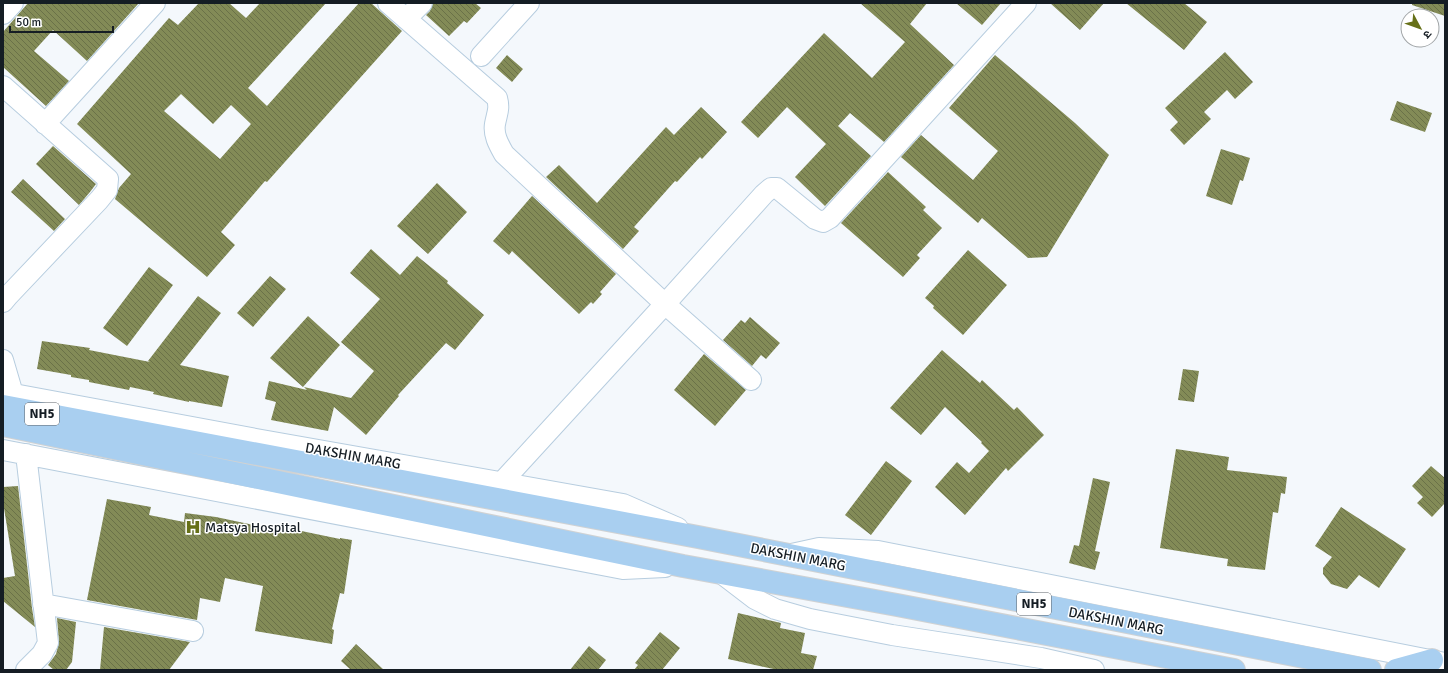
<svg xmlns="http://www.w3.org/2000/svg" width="1448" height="673" font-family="Signika,'Noto Sans Devanagari',sans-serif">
  <defs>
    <pattern id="building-back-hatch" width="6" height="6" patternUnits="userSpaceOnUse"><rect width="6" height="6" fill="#838b57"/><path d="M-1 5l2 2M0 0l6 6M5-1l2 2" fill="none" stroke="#6a7148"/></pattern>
  </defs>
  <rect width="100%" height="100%" fill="#f4f8fc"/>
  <path fill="url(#building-back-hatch)" fill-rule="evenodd" d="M 28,3 L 139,3 L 87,61 L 53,30 L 34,51 L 69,81 L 46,106 L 3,67 L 3,32 Z
    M 199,3 L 229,3 L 246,18 L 260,3 L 326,3 L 248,88 L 267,106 L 359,3 L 371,3 L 402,31 L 267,182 L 265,181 L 221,232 L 235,245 L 207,277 L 115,199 L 119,188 L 131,174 L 77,124 L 169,18 L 178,25 ZM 181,94 L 213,124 L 231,105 L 251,124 L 220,159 L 164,111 Z
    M 433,3 L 475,3 L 481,8 L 467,23 L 464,21 L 449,36 L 426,15 L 430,11 Z
    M 860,3 L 927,3 L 910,24 L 954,65 L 884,142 L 850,113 L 838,126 L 871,156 L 825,206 L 795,177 L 826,144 L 787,107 L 758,138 L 741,122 L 824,33 L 872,78 L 905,42 Z
    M 956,3 L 1001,3 L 982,25 Z
    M 1050,3 L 1104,3 L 1080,30 Z
    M 1126,3 L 1184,3 L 1207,22 L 1184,50 Z
    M 1412,3 L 1445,3 L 1445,16 L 1412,5 Z
    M 1225,52 L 1253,82 L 1235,99 L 1227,90 L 1204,112 L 1211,119 L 1184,145 L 1170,130 L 1178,122 L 1165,108 Z
    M 507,55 L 523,69 L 512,82 L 496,68 Z
    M 995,55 L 1075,123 L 1109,155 L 1047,257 L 1028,258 L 982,218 L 978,223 L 901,157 L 921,135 L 973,180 L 998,151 L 949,108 Z
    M 1397,101 L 1432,113 L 1425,132 L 1390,120 Z
    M 701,107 L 727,132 L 702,159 L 700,157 L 677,182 L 675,181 L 634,227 L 639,231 L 623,249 L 546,177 L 559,165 L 597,203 L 666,127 L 674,135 Z
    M 53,146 L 96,184 L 90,192 L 79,205 L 36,164 Z
    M 1221,149 L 1250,158 L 1243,181 L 1240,180 L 1232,205 L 1206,196 Z
    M 888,172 L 926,207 L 923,210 L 942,228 L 917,255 L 920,258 L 903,277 L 841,223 Z
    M 23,179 L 65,219 L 54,231 L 11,192 Z
    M 437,183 L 467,212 L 428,254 L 397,226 Z
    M 532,196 L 616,274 L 600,292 L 602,294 L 593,304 L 591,302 L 579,314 L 512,251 L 509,255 L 493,241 Z
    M 371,249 L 400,275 L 417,256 L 448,281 L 447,283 L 484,315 L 455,350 L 446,343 L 398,395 L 399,396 L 366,435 L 334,407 L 328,431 L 271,420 L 276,402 L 265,399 L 269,381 L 307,390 L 304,387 L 351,398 L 374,371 L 341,342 L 380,299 L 350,273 Z
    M 968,250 L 1007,285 L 963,335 L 933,308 L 934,306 L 925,298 Z
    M 149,267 L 173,285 L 127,346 L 103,328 Z
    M 270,276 L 286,289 L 253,327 L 237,313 Z
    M 198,296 L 221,313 L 180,365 L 229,376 L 222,407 L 189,401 L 189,402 L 153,394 L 154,392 L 130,387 L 129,390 L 89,382 L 89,380 L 71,377 L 71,375 L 37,369 L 42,341 L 90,348 L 89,350 L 150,362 L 148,361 Z
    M 308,316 L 340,345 L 303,387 L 270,358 Z
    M 750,317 L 780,343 L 766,359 L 761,355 L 752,366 L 723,340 L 741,320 L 745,323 Z
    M 942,350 L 980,383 L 982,380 L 1014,410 L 1017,407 L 1044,435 L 1008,471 L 1006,468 L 965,515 L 935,487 L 957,462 L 969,473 L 989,451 L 981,443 L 982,442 L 945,407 L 921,435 L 890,408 Z
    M 704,354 L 746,390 L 715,426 L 674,390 Z
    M 1183,369 L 1199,371 L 1194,402 L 1178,400 Z
    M 1176,449 L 1229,457 L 1227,470 L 1287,477 L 1285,494 L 1281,493 L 1278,513 L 1273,512 L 1265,570 L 1227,566 L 1228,559 L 1160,548 Z
    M 886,461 L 912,481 L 871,535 L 845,515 Z
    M 1431,466 L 1445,478 L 1445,503 L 1432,517 L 1417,503 L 1423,497 L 1412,486 Z
    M 1093,478 L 1110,482 L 1095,551 L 1100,552 L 1095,570 L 1069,563 L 1074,545 L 1079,546 Z
    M 18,486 L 32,608 L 35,627 L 3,601 L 3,578 L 15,576 L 3,502 L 3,487 Z
    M 107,499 L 151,507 L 149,515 L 184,522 L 185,513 L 216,517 L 286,532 L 287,528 L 340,539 L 340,538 L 352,540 L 344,594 L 340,593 L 332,629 L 334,630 L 332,644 L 255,631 L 263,586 L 225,578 L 220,602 L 200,598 L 197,620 L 87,600 Z
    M 1341,507 L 1406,549 L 1379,588 L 1359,575 L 1347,589 L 1331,584 L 1323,574 L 1323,568 L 1332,557 L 1315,546 Z
    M 738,613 L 781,623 L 780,628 L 805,633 L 801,653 L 817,656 L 813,670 L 778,670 L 728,659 Z
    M 57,618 L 76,622 L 72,662 L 66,670 L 54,670 L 48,665 L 56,654 L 59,642 Z
    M 104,627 L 190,642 L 169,670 L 100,670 Z
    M 660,632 L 680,648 L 662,670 L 634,670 L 638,665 L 635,663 Z
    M 356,644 L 384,670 L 351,670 L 341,661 Z
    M 589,646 L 606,660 L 598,670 L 570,670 Z"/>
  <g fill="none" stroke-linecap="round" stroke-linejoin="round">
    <defs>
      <path id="minor" d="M 388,3 L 497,98 C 500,109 497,113 495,124 C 493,135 499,145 504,154 L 665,304 L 751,380
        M 3,14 L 13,3
        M 406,19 L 422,3
        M 481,56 L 529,3
        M 3,86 L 108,179 L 107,190 L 99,200 L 8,296 L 3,302
        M 45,124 L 155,3
        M 3,360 L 13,394
        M 3,392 L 256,439 L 623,504 L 678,528
        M 3,450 L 623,569 L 665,567
        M 26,454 L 48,643 L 42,654 L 26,670
        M 502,482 L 665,304 L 764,194 L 771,188 L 777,188 L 815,219 L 823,222 L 830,218 L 1026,3
        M 787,555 L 819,548 L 878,551 L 1445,663
        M 721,573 L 755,599 L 775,609 L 810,619 L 892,635 L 1041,658 L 1094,670
        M 43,604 L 193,631"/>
      <path id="highway" d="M 3,406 L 698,537 L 1370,670
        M 3,425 L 683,566 L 897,605 L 1234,670
        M 1396,670 L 1432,660"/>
    </defs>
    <use href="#minor" stroke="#b7cddf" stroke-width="22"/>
    <use href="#highway" stroke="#d0d2d3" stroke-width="24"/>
    <use href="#minor" stroke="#fff" stroke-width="20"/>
    <use href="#highway" stroke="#a9cff0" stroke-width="22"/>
  </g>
  <defs>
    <symbol id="hospital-bare" viewBox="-9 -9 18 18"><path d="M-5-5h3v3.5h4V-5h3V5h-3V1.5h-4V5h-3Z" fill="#667018" stroke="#fff" stroke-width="2.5" paint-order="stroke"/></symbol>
  </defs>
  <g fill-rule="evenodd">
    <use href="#hospital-bare" x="182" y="516" width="22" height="22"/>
  </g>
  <g text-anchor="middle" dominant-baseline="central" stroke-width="3" stroke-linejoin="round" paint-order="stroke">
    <g fill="#fff" stroke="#5b6166" stroke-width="1">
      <rect x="25" y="403" width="34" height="22" rx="3"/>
      <rect x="1017" y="593" width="34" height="22" rx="3"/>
    </g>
    <g font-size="13" font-weight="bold" fill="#151d24">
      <text x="42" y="414">NH5</text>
      <text x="1034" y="604">NH5</text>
    </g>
    <g font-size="14" fill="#151d24" stroke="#fff">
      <text transform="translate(353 456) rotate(10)">DAKSHIN MARG</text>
      <text transform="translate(798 557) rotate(11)">DAKSHIN MARG</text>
      <text transform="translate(1116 621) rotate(11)">DAKSHIN MARG</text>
    </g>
    <g font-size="14" fill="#151d24" stroke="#fff" text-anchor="start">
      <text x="205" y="527">Matsya Hospital</text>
    </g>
  </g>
  <rect width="1448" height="673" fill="none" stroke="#151d24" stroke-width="8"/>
  <g transform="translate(1420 28) rotate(131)"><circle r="19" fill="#ffffff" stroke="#a1a5a7"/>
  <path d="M0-3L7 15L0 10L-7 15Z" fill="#667018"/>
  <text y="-6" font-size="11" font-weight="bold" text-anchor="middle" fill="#151d24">उ</text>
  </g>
  <path d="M10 26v6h103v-6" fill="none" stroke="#151d24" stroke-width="2"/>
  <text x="16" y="26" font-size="12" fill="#151d24" stroke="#ffffff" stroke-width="3" paint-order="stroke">50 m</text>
</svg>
